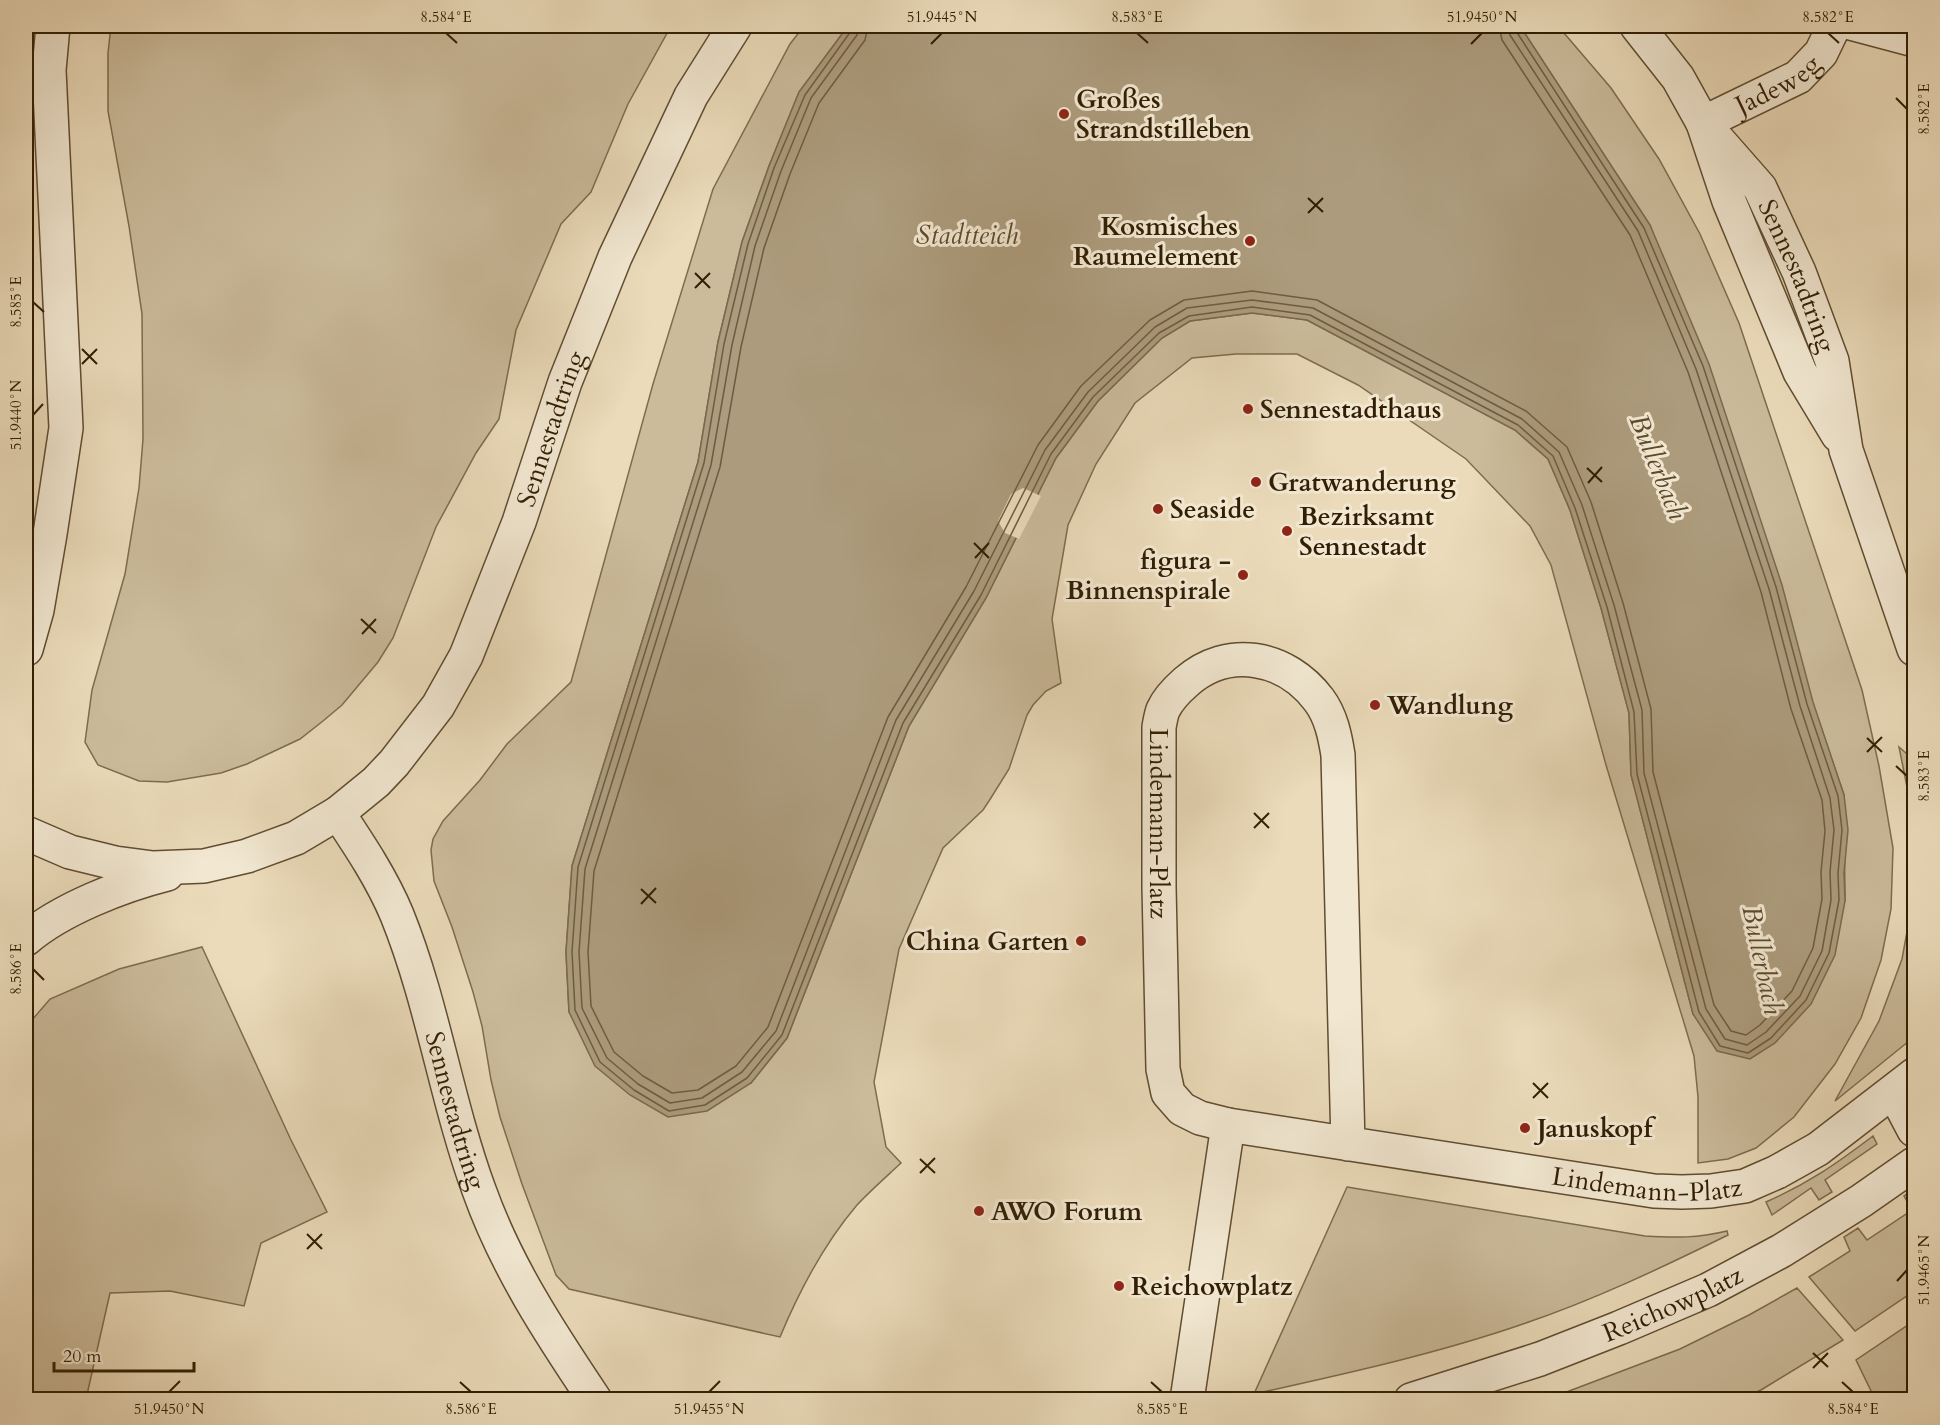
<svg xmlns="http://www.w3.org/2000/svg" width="1940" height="1425" font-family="Cardo,serif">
  <rect width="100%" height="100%" fill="#ebdbba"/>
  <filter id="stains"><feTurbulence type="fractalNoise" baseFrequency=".00333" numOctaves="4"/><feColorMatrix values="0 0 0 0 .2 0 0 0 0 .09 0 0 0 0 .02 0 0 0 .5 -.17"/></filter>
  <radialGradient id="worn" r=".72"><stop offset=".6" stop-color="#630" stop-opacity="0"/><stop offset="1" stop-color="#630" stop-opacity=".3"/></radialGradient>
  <path fill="#cbbb9b" stroke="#7e6c4f" stroke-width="1.5" d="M 111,26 L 671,26 L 628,104 L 591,192 L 561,224 L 516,330 L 499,419 L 476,453 L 436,527 L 393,638 L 378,662 L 342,705 L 323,721 L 300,739 L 247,764 L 221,773 L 167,782 L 139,781 L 98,765 L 85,742 L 92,690 L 125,574 L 139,488 L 143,439 L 142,314 L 129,226 L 108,111 L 108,53 Z
    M 804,26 L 848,26 L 799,92 L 769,166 L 742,242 L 718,342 L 698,462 L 572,866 L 566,952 L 569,1012 L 751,1083 L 787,1038 L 909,726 L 986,598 L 1056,458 L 1098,401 L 1162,338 L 1190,321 L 1252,313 L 1307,320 L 1515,430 L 1548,459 L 1570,510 L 1601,608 L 1629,713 L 1631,775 L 1693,1014 L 1845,901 L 1844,795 L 1650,225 L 1520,26 L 1558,26 L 1611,88 L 1659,159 L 1700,234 L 1739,323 L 1862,690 L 1879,766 L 1893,848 L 1891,909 L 1881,960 L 1861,1018 L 1835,1064 L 1794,1117 L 1756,1148 L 1728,1159 L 1698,1163 L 1698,1097 L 1694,1056 L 1606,765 L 1551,565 L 1530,526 L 1466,459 L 1358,385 L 1297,354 L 1236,354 L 1192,358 L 1135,403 L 1096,464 L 1068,525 L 1052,619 L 1061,683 L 1046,691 L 1033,705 L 1027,715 L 1009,769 L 989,801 L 983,810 L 943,848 L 899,949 L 874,1082 L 886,1147 L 901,1163 C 886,1177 871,1190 857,1205 C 823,1245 800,1289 780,1337 L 569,1289 L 556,1275 L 522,1184 L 500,1117 L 491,1080 L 482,1026 L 473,992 L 452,927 L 434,881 L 431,850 L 433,839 L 443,821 L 480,780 L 507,744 L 571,682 L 653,384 L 713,189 L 790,44 Z
    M 1899,747 L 1914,760 L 1914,822 Z
    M 1911,910 L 1914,919 L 1914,1037 L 1835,1101 L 1879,1021 L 1902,959 Z
    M 202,947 L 291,1140 L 327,1212 L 261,1243 L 244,1306 L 170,1291 L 110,1293 L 86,1399 L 26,1399 L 26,1027 L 50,999 L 119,969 Z
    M 1873,1136 L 1877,1144 L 1825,1180 L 1832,1192 L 1819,1200 L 1811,1188 L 1772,1215 L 1766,1202 C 1809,1183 1836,1164 1873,1136 Z
    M 1347,1187 L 1645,1236 C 1676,1238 1697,1238 1727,1231 L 1728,1235 C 1661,1268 1594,1300 1523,1324 C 1436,1354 1344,1374 1254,1394 Z
    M 1914,1189 L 1914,1291 L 1855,1331 L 1809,1277 L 1850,1251 L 1844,1237 L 1858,1228 L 1867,1240 L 1912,1210 L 1904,1196 Z
    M 1797,1288 L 1843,1340 L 1761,1390 L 1737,1400 L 1548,1399 L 1680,1349 L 1749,1315 Z
    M 1914,1321 L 1914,1399 L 1875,1399 L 1856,1360 Z"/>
  <path fill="#ac9b7c" stroke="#7b694c" stroke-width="1.5" d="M 848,26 L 1520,26 L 1650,225 L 1709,364 L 1782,585 L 1813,702 L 1844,795 L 1848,830 L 1844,873 L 1845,901 L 1835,955 L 1811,1004 L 1775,1043 L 1750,1059 L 1717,1051 L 1693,1014 L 1631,775 L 1629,713 L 1601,608 L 1570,510 L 1548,459 L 1515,430 L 1307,320 L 1252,313 L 1190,321 L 1162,338 L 1098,401 L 1056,458 L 986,598 L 909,726 L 787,1038 L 751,1083 L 707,1111 L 668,1117 L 630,1095 L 595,1066 L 569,1012 L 566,952 L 572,866 L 698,462 L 718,342 L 742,242 L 769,166 L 799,92 Z"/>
  <path fill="#ebdbba" d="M 1023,488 L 1041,496 L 1019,539 L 1005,533 L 998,521 L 1011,494 Z"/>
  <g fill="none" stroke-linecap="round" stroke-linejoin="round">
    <path stroke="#6e5c40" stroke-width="1.5" d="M 852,26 L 851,31 L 805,95 L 774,168 L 748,244 L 724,344 L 704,463 L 578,867 L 572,952 L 575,1010 L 600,1062 L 634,1090 L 669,1111 L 705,1105 L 747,1078 L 782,1035 L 903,723 L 981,595 L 1051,454 L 1093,397 L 1159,333 L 1189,316 L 1252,307 L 1310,315 L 1518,425 L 1553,456 L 1575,508 L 1607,607 L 1634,712 L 1637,774 L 1699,1012 L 1720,1046 L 1748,1053 L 1771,1038 L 1806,1000 L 1829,953 L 1839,900 L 1838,873 L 1842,830 L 1838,796 L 1807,704 L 1776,587 L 1703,366 L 1644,228 L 1516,31 L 1515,26
      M 859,26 L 857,35 L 811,98 L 781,171 L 755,246 L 732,345 L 711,465 L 585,869 L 579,952 L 582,1008 L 607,1058 L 638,1084 L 670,1103 L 702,1098 L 742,1072 L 776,1031 L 896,720 L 974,591 L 1045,450 L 1088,392 L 1155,327 L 1187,308 L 1252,300 L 1313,308 L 1522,419 L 1559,452 L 1582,505 L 1614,605 L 1642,710 L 1644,773 L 1706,1009 L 1725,1039 L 1747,1045 L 1766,1032 L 1800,996 L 1822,951 L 1831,900 L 1830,872 L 1834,830 L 1830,798 L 1800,706 L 1769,589 L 1696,369 L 1638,231 L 1510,35 L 1508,26
      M 868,26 L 865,40 L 819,103 L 790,174 L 764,248 L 741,347 L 720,467 L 594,871 L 588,952 L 591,1006 L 614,1052 L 643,1076 L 672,1093 L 698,1090 L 736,1066 L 768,1027 L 888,717 L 966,587 L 1038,445 L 1081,386 L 1150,320 L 1184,300 L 1252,291 L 1317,300 L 1526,411 L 1567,447 L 1591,502 L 1623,603 L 1651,709 L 1653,772 L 1714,1005 L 1731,1031 L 1746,1035 L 1760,1025 L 1792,991 L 1813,948 L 1822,899 L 1821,872 L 1825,831 L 1822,800 L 1791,709 L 1761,592 L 1688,372 L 1630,235 L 1502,40 L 1499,26"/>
    <defs>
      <path id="lane" d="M 1850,26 L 1914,43"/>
      <g id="street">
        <path d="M 1637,26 L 1678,78 L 1703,123 L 1729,201 L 1800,372 L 1838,435"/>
        <path id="s1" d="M 1703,123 L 1760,188 L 1799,272 L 1832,361 L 1846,450 L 1914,649"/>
        <path id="s2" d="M 1703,123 L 1798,77 L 1821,53 L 1834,26"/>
        <path d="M 26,649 L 37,610 L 50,534 L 66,428 L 49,70 L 53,26"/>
        <path id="s3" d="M 338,813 C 360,846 382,879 397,915 C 433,1004 446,1100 479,1190 C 506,1266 550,1333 595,1400"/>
        <path id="s4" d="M 26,833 L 70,852 L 115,863 L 153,868 L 204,866 L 247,856 L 296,838 L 338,813 L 376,782 L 394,763 L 438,706 L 466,656 L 519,522 L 565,382 L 615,257 L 691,96 L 735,26"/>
        <path d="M 26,939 C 61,909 123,885 167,874"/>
        <path d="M 1894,1092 L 1914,1130"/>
        <path id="s5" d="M 1348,1144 L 1338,755 C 1335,736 1331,716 1319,700 C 1286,656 1228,645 1186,682 C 1178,689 1168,699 1163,710 C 1161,715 1160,722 1159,727 L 1159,887 L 1163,1069 L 1168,1093 L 1182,1109 L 1200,1118 L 1228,1125 L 1654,1191 L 1682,1192 L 1711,1191 L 1745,1186 L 1777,1172 L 1818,1149 L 1914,1075"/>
        <path d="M 1187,1400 L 1228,1125"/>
        <path id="s6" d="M 1411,1400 L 1540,1359 L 1619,1328 L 1708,1290 L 1781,1251 L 1861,1201 L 1914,1164"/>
      </g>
    </defs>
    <use href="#lane" stroke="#604d31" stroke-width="30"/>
    <use href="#street" stroke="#604d31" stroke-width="36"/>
    <use href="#lane" stroke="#f2e8d2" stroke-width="27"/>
    <use href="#street" stroke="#f2e8d2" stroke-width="33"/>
  </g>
  <path fill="none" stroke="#311e03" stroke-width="2" d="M 446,33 L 457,43M 1137,33 L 1148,43M 1828,33 L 1839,43M 931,44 L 942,33M 1471,44 L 1482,33M 1896,98 L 1907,109M 1308,198 L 1323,212M 1308,213 L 1323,198M 695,273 L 710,288M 695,288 L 710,273M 33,302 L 44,312M 82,349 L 97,364M 82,364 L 97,349M 33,415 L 43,404M 1587,468 L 1602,482M 1588,483 L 1602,467M 974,543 L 989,558M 975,558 L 989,543M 361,619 L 376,633M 362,634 L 376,619M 1867,738 L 1882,752M 1867,752 L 1882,737M 1896,766 L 1907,776M 1254,813 L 1269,828M 1254,828 L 1269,813M 641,889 L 656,903M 641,904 L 656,888M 33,969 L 44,980M 1533,1083 L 1548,1098M 1533,1098 L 1548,1083M 920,1159 L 935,1173M 920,1173 L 935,1158M 307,1234 L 322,1249M 307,1249 L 322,1234M 1897,1281 L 1907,1270M 1813,1353 L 1828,1367M 1813,1368 L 1828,1353M 460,1382 L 471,1392M 1151,1382 L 1162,1392M 1842,1382 L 1853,1392M 169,1392 L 180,1381M 709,1392 L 720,1381"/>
  <g fill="#8f2418" stroke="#f2e8d2" stroke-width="2">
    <circle cx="1064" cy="114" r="6"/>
    <circle cx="1250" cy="241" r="6"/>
    <circle cx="1248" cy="409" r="6"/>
    <circle cx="1256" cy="482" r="6"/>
    <circle cx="1158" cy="509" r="6"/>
    <circle cx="1287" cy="531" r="6"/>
    <circle cx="1243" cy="575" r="6"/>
    <circle cx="1375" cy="705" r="6"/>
    <circle cx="1081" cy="941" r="6"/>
    <circle cx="1525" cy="1128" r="6"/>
    <circle cx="979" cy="1211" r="6"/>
    <circle cx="1119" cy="1286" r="6"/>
  </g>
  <g text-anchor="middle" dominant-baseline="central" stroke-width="6" stroke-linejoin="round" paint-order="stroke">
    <g font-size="26" fill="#311e03" stroke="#f2e8d2">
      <text stroke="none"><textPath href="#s2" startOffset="84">Jadeweg</textPath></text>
      <text stroke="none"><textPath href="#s1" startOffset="182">Sennestadtring</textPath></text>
      <text stroke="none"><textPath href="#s4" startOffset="776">Sennestadtring</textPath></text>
      <text stroke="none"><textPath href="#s5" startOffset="750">Lindemann-Platz</textPath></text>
      <text stroke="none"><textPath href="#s3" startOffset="322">Sennestadtring</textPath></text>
      <text stroke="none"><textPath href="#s5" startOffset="1514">Lindemann-Platz</textPath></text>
      <text stroke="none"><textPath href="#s6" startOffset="279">Reichowplatz</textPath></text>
    </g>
    <g font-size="26" font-weight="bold" fill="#311e03" stroke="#f2e8d2" text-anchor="start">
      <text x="1076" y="99">Großes<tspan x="1076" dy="30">Strandstilleben</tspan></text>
      <text x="1238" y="226" text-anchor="end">Kosmisches<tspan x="1238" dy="30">Raumelement</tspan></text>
      <text x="1260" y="409">Sennestadthaus</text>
      <text x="1268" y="482">Gratwanderung</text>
      <text x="1170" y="509">Seaside</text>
      <text x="1299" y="516">Bezirksamt<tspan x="1299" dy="30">Sennestadt</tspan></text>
      <text x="1231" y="560" text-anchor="end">figura -<tspan x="1231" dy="30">Binnenspirale</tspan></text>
      <text x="1387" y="705">Wandlung</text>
      <text x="1069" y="941" text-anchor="end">China Garten</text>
      <text x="1537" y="1128">Januskopf</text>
      <text x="991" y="1211">AWO Forum</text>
      <text x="1131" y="1286">Reichowplatz</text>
    </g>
    <g font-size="27" font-style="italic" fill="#5c4a2d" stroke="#f2e8d2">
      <text x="967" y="235">Stadtteich</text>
      <text transform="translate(1658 467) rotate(68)">Bullerbach</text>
      <text transform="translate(1762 960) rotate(78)">Bullerbach</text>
    </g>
  </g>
  <rect width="1940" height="1425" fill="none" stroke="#ebdbba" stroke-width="66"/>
  <path d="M54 1362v9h140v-9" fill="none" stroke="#311e03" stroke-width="3"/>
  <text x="63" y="1362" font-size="18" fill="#311e03" stroke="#f2e8d2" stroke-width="4.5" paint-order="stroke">20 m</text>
  <rect x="33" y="33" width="1874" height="1359" fill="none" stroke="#311e03" stroke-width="2"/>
  <g font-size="15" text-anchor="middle" fill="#311e03">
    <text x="446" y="22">8.584°E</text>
    <text x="942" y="22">51.9445°N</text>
    <text x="1137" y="22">8.583°E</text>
    <text x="1482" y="22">51.9450°N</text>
    <text x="1828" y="22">8.582°E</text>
    <text transform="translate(1924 109) rotate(-90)" y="5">8.582°E</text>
    <text transform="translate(16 302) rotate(-90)" y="5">8.585°E</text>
    <text transform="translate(16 415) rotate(-90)" y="5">51.9440°N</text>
    <text transform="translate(1924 776) rotate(-90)" y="5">8.583°E</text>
    <text transform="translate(16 969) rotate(-90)" y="5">8.586°E</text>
    <text transform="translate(1924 1270) rotate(-90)" y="5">51.9465°N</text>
    <text x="169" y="1414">51.9450°N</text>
    <text x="471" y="1414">8.586°E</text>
    <text x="709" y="1414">51.9455°N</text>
    <text x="1162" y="1414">8.585°E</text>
    <text x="1853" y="1414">8.584°E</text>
  </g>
  <rect width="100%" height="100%" filter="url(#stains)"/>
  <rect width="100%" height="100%" fill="url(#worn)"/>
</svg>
